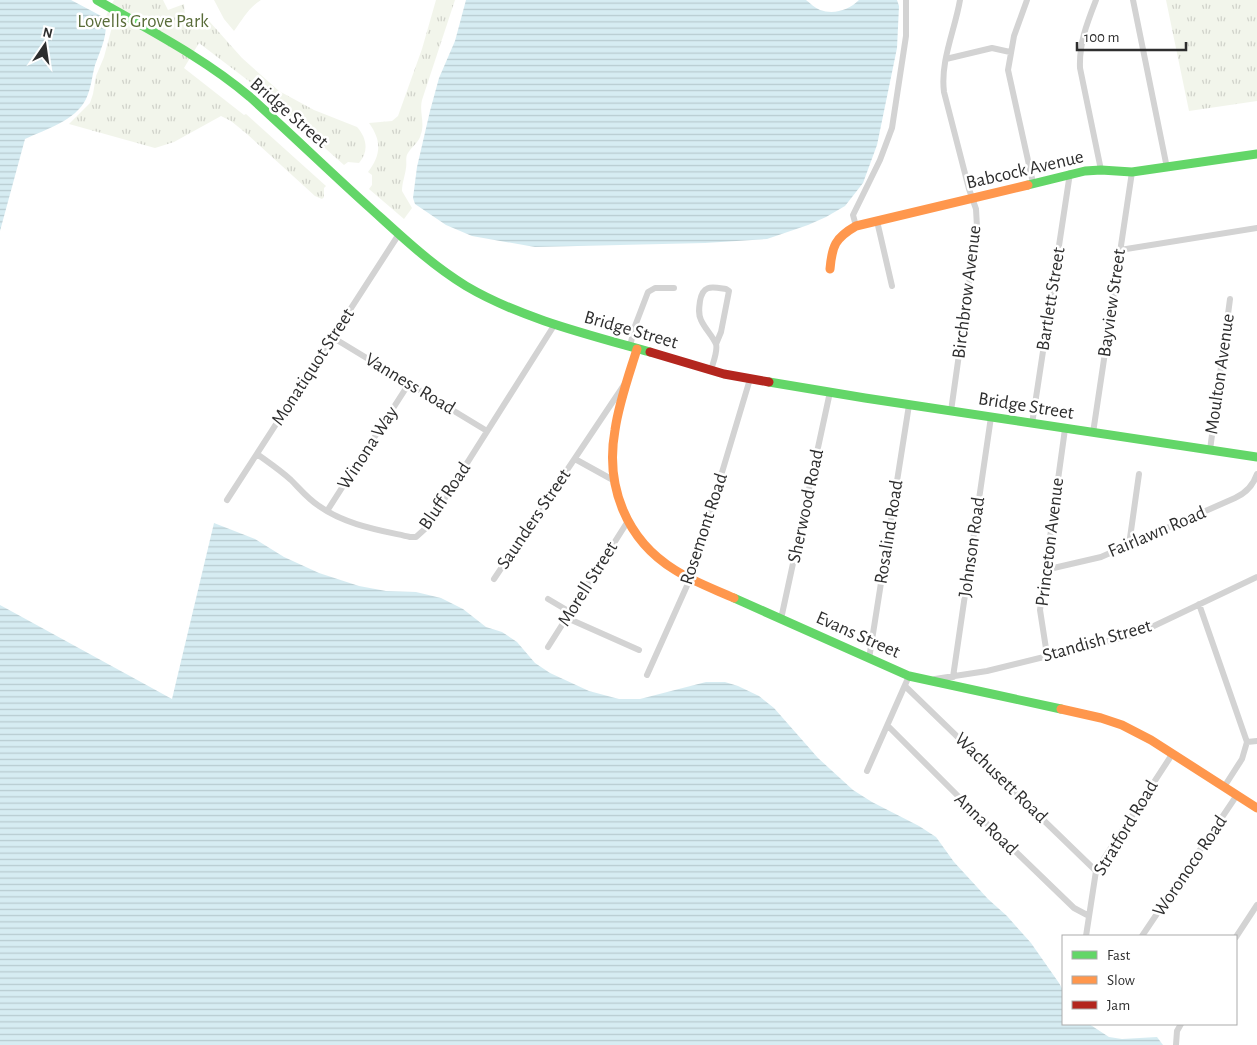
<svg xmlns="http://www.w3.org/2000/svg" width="1257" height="1045" font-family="'Alegreya Sans',sans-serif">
  <defs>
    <pattern id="park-tufts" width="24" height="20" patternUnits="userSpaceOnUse" patternTransform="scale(1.25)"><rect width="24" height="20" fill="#f2f5eb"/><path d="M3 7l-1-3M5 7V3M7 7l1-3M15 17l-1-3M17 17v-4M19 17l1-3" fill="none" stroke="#d0d2ca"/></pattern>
    <pattern id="water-rules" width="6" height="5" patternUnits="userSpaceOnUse" patternTransform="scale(1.25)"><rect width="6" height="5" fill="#d6ecf2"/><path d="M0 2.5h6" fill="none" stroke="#b8cbd0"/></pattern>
  </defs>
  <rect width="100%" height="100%" fill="#fff"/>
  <path fill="#f2f5eb" d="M 214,0 L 261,0 C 249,7 242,20 234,31 L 224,19 Z"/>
  <path fill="url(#park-tufts)" d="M 112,0 L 163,0 L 168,10 L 184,4 L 185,16 L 197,17 L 209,21 L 242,58 L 279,91 L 314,110 L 357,127 C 367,138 369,152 359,163 L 348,162 L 344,165 L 254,85 L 199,43 L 184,68 L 244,115 L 246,114 L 326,186 L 324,188 L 324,197 L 322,199 L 315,196 L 247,134 L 231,121 L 221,116 L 174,142 L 155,148 L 69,124 L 90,103 L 93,94 L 96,76 L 104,57 L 112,27 L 101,21 Z
    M 436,0 L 455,0 L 422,100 C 419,112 425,122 421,134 C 419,143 412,146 408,153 C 405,157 407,163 406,168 C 405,176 402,183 402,191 L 412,208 L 404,219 L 369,189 L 372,185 L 372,175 L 368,172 C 381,155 382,141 369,123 L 392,121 L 398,116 L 422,49 Z
    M 1166,0 L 1257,0 L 1257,101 L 1189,111 Z"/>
  <path fill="url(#water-rules)" d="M 0,0 L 112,0 L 101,21 L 106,24 C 106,40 100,51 95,65 C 92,76 91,89 86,99 C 75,121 46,129 25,139 L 0,231 Z
    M 466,0 L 806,0 C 810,3 815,8 820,10 C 834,15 849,10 859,0 L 897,0 L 899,6 L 897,48 L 877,145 L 863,183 L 845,206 L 826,217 L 808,225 L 767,239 L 705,243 L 535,247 L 472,236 L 446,225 L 415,204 L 413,198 L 417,167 L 430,111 L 439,78 L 455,41 Z
    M 214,523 L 255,539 L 284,557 L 319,573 L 359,586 L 386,591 L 416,592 L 441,598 L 463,609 L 486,627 L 502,632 L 517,642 L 535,663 L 550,673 L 589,691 L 619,699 L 640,699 L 706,682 L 725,682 L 738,686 L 759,696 L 774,708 L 818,758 L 853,790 L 872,802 L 919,826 L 936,837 L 954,862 L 988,899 L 1007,916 L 1031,943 L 1059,983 L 1063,990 L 1063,1024 L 1089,1024 L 1109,1037 L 1122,1039 L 1157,1037 L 1163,1045 L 0,1045 L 0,605 L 172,699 Z"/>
  <path fill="#fff" d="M 71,0 L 114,0 L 105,18 Z"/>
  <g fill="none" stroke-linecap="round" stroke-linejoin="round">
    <path stroke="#d3d3d3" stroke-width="6" d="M 1027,0 L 1014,36 L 1008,70 L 1033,183
      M 1096,0 C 1087,23 1079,43 1080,68 L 1101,170
      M 1133,0 L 1167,168
      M 946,59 L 992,48 L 1010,52
      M 877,221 L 892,286
      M 856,226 L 853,215 L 880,160 L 892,128 L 906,36 L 906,0
      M 1120,250 L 1257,228
      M 332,337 L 487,431
      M 630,346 L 635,326 L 648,292 L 655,288 L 674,288
      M 711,370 C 713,363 718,351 716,344 C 712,335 705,329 701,320 C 698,314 699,308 700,301 C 703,284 712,287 726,289 L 729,291 L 721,332 L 716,344
      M 951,411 L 977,227 L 976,209 L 969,189 L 944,92 C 940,61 955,30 960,0
      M 1032,424 L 1070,173
      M 1093,433 L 1132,172
      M 1210,450 L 1230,299
      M 257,454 C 268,462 280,470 291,480 C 300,489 308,499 319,506 C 346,525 379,530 410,537 L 416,537 L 426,528 L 555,324
      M 575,459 L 613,480
      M 227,500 L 399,234
      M 327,511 L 408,385
      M 1129,545 L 1139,474
      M 1045,570 L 1101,557 L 1235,498 C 1246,493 1253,486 1257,474
      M 494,579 L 624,385
      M 548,599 L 570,612
      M 1199,604 L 1247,742 L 1242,759 L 1224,787
      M 567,618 L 639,650
      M 781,619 L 830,392
      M 548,647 L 628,521
      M 1047,655 L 1040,610 L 1065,429
      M 869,659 L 909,405
      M 647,675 L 690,579 L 750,379
      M 953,677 L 991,417
      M 935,679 L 987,671 L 1137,634 L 1257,577
      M 905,686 L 1096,871
      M 888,726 L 958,796 L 1074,908 L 1089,916
      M 1247,742 L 1257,741
      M 867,771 L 909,676
      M 1086,936 L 1096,871 L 1173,753
      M 1142,936 L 1237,795
      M 1236,937 L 1257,905
      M 1176,1045 L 1177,1031 L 1181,1024"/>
    <path stroke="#63d668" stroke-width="9" d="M 97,0 C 149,30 204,58 250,97 C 290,133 329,171 369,207 C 400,235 430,264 466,286 C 520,318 590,335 650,352
      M 1028,185 L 1085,171 L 1101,170 L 1132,172 L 1257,154
      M 769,382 L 865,398 L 1257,457
      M 734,598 L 909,676 L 1061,709"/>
    <path stroke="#ff974d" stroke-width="9" d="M 830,269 C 832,246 835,238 856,226 L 1028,185
      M 637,349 C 629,375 619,402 615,430 C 605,486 626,540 675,570 C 694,582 714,589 734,598
      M 1061,709 L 1101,718 L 1122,725 L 1151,740 L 1257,808"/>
    <path stroke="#b3261e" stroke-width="9" d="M 650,352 L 724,374 L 769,382"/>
  </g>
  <g text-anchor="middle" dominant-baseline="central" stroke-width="5" stroke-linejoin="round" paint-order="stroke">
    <g font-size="19" fill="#596c39" stroke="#fff">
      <text x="143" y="21">Lovells Grove Park</text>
    </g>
    <g font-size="19" fill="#2e2e2e" stroke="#fff">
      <text transform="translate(289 113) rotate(41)">Bridge Street</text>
      <text transform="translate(1025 170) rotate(-13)">Babcock Avenue</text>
      <text transform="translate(967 292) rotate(-83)">Birchbrow Avenue</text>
      <text transform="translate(1051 299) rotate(-81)">Bartlett Street</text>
      <text transform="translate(1112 303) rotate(-82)">Bayview Street</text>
      <text transform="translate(631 330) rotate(16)">Bridge Street</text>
      <text transform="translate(313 367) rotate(-57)">Monatiquot Street</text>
      <text transform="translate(1220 374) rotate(-82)">Moulton Avenue</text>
      <text transform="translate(410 384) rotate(31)">Vanness Road</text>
      <text transform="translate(1026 406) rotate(9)">Bridge Street</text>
      <text transform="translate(368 448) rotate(-57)">Winona Way</text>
      <text transform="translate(445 496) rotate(-56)">Bluff Road</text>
      <text transform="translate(806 506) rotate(-78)">Sherwood Road</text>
      <text transform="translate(534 519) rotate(-56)">Saunders Street</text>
      <text transform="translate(704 529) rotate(-72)">Rosemont Road</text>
      <text transform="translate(889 532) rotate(-81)">Rosalind Road</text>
      <text transform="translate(1157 532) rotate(-23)">Fairlawn Road</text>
      <text transform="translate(1050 542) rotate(-83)">Princeton Avenue</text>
      <text transform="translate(972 547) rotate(-82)">Johnson Road</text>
      <text transform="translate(588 584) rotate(-58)">Morell Street</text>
      <text transform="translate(858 635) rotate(24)">Evans Street</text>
      <text transform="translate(1097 641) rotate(-16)">Standish Street</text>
      <text transform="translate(1001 778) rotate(44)">Wachusett Road</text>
      <text transform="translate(986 824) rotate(44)">Anna Road</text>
      <text transform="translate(1126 828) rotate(-59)">Stratford Road</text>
      <text transform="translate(1190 866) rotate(-56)">Woronoco Road</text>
    </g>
  </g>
  <rect x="1062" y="935" width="175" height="90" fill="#ffffff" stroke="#ababab"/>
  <rect x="1072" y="951" width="25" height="8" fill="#63d668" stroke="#ababab"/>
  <text x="1107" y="960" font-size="15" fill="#2e2e2e">Fast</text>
  <rect x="1072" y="976" width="25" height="8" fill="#ff974d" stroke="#ababab"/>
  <text x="1107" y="985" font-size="15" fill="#2e2e2e">Slow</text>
  <rect x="1072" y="1001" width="25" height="8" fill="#b3261e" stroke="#ababab"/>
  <text x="1107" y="1010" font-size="15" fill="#2e2e2e">Jam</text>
  <g transform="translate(45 45) rotate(13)" stroke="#ffffff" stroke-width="4" paint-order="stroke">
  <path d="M0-4L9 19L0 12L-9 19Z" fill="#2e2e2e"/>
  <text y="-8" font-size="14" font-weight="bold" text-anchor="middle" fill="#2e2e2e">N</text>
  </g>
  <path d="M1077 42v8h109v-8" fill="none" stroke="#2e2e2e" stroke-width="2.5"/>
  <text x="1084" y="42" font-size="15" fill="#2e2e2e" stroke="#ffffff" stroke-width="4" paint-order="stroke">100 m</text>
</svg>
